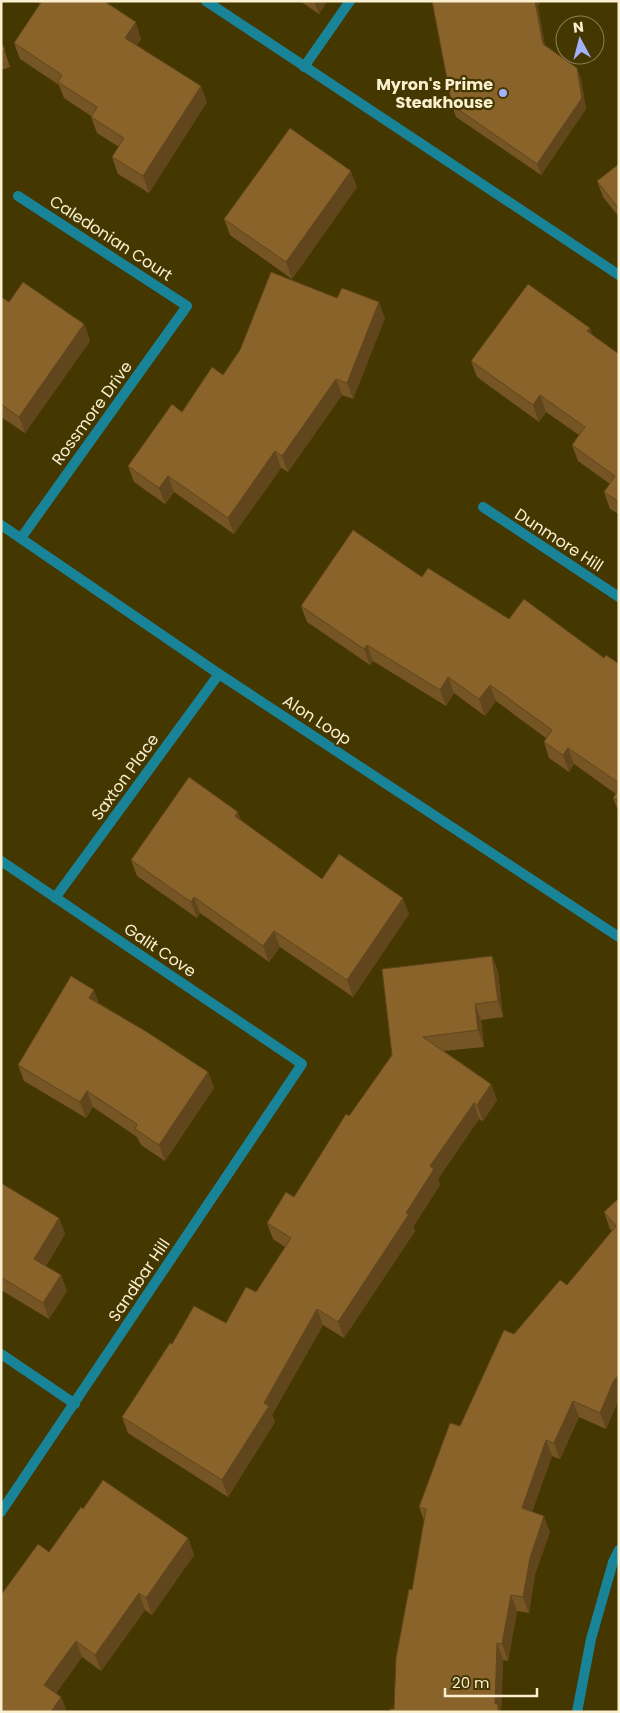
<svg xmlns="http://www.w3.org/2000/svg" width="620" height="1713" font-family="Poppins,sans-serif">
  <rect width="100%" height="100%" fill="#443700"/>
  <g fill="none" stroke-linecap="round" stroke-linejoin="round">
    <path stroke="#198397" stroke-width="10" d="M 206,1 L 619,275
      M 304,67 L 350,1"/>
    <path stroke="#198397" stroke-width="10" d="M 18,196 L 187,306 L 21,538
      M 483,507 L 619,597
      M 1,525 L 219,674 L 619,937
      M 1,861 L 302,1064 L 1,1512
      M 55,898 L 219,674
      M 1,1354 L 75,1404
      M 577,1712 L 591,1639 L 613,1562 L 619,1550"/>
  </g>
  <path fill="#765524" d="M 37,1 L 104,1 L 141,39 L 137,45 L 207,102 L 149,193 L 118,174 L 112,157 L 119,147 L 97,133 L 91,117 L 91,116 L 64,98 L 59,85 L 20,59 L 14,43 L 40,4 Z
    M 300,1 L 327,1 L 319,14 Z
    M 538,7 L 545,46 L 577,68 L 581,79 L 586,109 L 541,175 L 456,117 L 452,105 Z
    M 1,40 L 10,67 L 1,70 Z
    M 619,164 L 619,217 L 603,197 L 597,181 Z
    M 357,187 L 292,279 L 230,235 L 224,219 Z
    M 1,297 L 9,302 L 84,324 L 90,341 L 25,433 L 1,417 Z
    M 385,318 L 353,399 L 342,395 L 288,472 L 281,468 L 234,534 L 174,492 L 165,504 L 134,482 L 128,466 L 182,412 L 223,375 Z
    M 590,328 L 592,335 L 619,354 L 619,514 L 610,509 L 604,492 L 610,484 L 578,461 L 572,445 L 579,435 L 546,412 L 539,422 L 477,377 L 471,361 Z
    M 422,577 L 509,619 L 619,664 L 619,813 L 613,798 L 616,794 L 574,764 L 569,772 L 549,758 L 544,742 L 546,738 L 496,701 L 485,716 L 454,693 L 446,706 L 373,661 L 370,665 L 307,622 L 301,606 Z
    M 241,821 L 322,879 L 409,914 L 353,997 L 280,947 L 269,962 L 200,913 L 197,918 L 137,876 L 131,860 Z
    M 492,956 L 498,972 L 503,1017 L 481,1020 L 484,1047 L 444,1051 L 491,1084 L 497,1100 L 483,1121 L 479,1119 L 438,1179 L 440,1185 L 413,1227 L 415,1231 L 344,1338 L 323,1325 L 272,1415 L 275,1422 L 228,1497 L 128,1433 L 122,1417 L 172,1344 L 226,1323 L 256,1292 L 285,1247 L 273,1239 L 267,1223 L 294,1197 L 349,1116 Z
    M 99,1003 L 208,1072 L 214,1088 L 165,1161 L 141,1145 L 137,1137 L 93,1107 L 86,1118 L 24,1081 L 18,1065 Z
    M 1,1183 L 59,1218 L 65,1234 L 46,1266 L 61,1275 L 67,1291 L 49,1319 L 1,1290 Z
    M 619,1198 L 619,1399 L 606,1429 L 579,1417 L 560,1459 L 552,1456 L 532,1511 L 550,1532 L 535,1574 L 529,1613 L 517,1611 L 508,1661 L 503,1660 L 501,1712 L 390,1712 L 394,1709 L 412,1590 L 424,1520 L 419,1507 L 460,1426 L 514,1334 L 567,1285 L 612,1231 L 610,1229 L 604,1212 Z
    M 83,1509 L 188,1538 L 194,1555 L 152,1615 L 145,1610 L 101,1671 L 82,1657 L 56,1693 L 61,1697 L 67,1712 L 1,1712 L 49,1552 Z"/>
  <path fill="#60451d" d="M 314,1 L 327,1 L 319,14 Z
    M 535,1 L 541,1 L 538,7 L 547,56 L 543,44 Z
    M 136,22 L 141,39 L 131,54 L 125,38 Z
    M 577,68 L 581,79 L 586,109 L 541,175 L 537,164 Z
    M 201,86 L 207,102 L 149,193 L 143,176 Z
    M 351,171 L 357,187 L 292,279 L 286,262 Z
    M 379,302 L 385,318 L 353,399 L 347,383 Z
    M 84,324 L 90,341 L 25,433 L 19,417 Z
    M 590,328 L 596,344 L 587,331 Z
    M 336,379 L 342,395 L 288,472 L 282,456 Z
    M 540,395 L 546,412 L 539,422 L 533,405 Z
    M 275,451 L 281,468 L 234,534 L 228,518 Z
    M 168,476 L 174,492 L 165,504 L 159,488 Z
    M 367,645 L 373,661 L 370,665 L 364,649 Z
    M 448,677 L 454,693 L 446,706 L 440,690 Z
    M 490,685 L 496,701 L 485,716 L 479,699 Z
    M 568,748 L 574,764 L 569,772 L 563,755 Z
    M 238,812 L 244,828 L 235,816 Z
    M 194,897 L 200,913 L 197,918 L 191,902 Z
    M 403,898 L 409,914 L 353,997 L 347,980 Z
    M 274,931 L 280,947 L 269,962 L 263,946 Z
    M 492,956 L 498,972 L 503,1017 L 498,1001 Z
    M 94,990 L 100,1006 L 89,998 Z
    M 475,1004 L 481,1020 L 484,1047 L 478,1030 Z
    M 208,1072 L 214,1088 L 165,1161 L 159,1145 Z
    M 491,1084 L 497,1100 L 483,1121 L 477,1105 Z
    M 87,1091 L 93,1107 L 86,1118 L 80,1102 Z
    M 474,1103 L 479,1119 L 438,1179 L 440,1185 L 413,1227 L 415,1231 L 344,1338 L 338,1322 L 406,1213 L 430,1166 Z
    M 59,1218 L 65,1234 L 40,1275 L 34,1259 Z
    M 61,1275 L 67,1291 L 49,1319 L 43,1303 Z
    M 317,1309 L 323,1325 L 272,1415 L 275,1422 L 228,1497 L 222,1480 Z
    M 619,1375 L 619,1399 L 606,1429 L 600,1413 L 614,1380 Z
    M 573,1401 L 579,1417 L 560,1459 L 554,1443 Z
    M 546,1440 L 552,1456 L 528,1524 L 522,1508 Z
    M 544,1516 L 550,1532 L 535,1574 L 529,1613 L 523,1597 L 530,1558 Z
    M 188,1538 L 194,1555 L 152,1615 L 146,1598 Z
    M 139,1593 L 145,1610 L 101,1671 L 95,1655 Z
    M 511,1595 L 517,1611 L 508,1661 L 502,1644 Z
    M 76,1641 L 82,1657 L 50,1702 L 44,1685 Z
    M 497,1643 L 503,1660 L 501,1712 L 498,1712 L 495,1704 Z
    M 61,1697 L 67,1712 L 51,1712 Z"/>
  <path fill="#89632a" stroke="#60451d" d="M 42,1 L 104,1 L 136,22 L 125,38 L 201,86 L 143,176 L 112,157 L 124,138 L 91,117 L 97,107 L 58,82 L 62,75 L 14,43 Z
    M 432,1 L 535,1 L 543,44 L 577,68 L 582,98 L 537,164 L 452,105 Z
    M 1,41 L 5,50 L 1,51 Z
    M 290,128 L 351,171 L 286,262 L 224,219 Z
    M 619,164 L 619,209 L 597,181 Z
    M 271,272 L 337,298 L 342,288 L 379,302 L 347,383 L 336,379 L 282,456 L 275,451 L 228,518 L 168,476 L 159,488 L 128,466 L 172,404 L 182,412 L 212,367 L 223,375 L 240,350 Z
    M 23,282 L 84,324 L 19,417 L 1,404 L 1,297 L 9,302 Z
    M 528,284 L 590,328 L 587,331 L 619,354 L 619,502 L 604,492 L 615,476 L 572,445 L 585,427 L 540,395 L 533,405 L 471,361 Z
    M 353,530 L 422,577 L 428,568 L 509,619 L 524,599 L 604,658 L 606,655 L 619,664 L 619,783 L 568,748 L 563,755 L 544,742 L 552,730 L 490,685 L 479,699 L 448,677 L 440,690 L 367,645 L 364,649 L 301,606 Z
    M 189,777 L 238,812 L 235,816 L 322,879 L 339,854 L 403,898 L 347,980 L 274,931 L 263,946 L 194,897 L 191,902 L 131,860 Z
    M 619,789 L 619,801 L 613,798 Z
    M 492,956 L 498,1001 L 475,1004 L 478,1030 L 423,1037 L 491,1084 L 477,1105 L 474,1103 L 430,1166 L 434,1169 L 406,1213 L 409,1214 L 338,1322 L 317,1309 L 264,1403 L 269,1406 L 222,1480 L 122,1417 L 170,1343 L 172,1344 L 194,1306 L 226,1323 L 246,1287 L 256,1292 L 291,1238 L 267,1223 L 286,1192 L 294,1197 L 346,1114 L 349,1116 L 392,1055 L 382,969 Z
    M 71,976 L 94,990 L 89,998 L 147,1032 L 208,1072 L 159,1145 L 135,1129 L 137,1124 L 87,1091 L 80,1102 L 18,1065 Z
    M 1,1183 L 59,1218 L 34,1259 L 61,1275 L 43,1303 L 1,1277 Z
    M 619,1198 L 619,1375 L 614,1380 L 600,1413 L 573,1401 L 554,1443 L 546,1440 L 522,1508 L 544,1516 L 530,1558 L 523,1597 L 511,1595 L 502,1644 L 497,1643 L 495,1704 L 498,1704 L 498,1712 L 390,1712 L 390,1709 L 394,1709 L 396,1658 L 409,1589 L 412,1590 L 426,1509 L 419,1507 L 450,1423 L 460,1426 L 504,1330 L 514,1334 L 560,1280 L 567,1285 L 616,1226 L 604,1212 Z
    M 103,1480 L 188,1538 L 146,1598 L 139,1593 L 95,1655 L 76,1641 L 44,1685 L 61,1697 L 51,1712 L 1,1712 L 1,1595 L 38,1544 L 49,1552 L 81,1507 L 83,1509 Z"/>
  <circle fill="#a2b2fd" stroke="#443700" stroke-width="2" cx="503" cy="93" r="5"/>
  <g text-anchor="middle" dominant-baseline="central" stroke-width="4.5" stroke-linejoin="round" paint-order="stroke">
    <g font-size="16" font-weight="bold" fill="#faf0cf" stroke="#443700" text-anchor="end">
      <text x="493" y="84">Myron's Prime<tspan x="493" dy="18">Steakhouse</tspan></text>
    </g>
    <g font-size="16" fill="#faf0cf" stroke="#443700">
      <text transform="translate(111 238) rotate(33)">Caledonian Court</text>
      <text transform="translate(92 413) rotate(-54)">Rossmore Drive</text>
      <text transform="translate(559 540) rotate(33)">Dunmore Hill</text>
      <text transform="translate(317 720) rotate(33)">Alon Loop</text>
      <text transform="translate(125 777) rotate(-54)">Saxton Place</text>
      <text transform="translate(160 950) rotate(34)">Galit Cove</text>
      <text transform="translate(139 1280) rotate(-56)">Sandbar Hill</text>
    </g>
  </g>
  <rect width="620" height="1713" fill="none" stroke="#faf0cf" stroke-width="5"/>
  <g transform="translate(580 40) rotate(353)"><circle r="24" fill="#443700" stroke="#8d8153"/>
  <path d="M0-4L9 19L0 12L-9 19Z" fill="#a2b2fd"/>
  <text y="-8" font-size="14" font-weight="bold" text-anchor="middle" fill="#faf0cf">N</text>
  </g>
  <path d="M445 1688v8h92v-8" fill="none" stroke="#faf0cf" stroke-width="2.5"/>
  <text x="452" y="1688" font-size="15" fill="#faf0cf" stroke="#443700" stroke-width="4" paint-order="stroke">20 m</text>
</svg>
